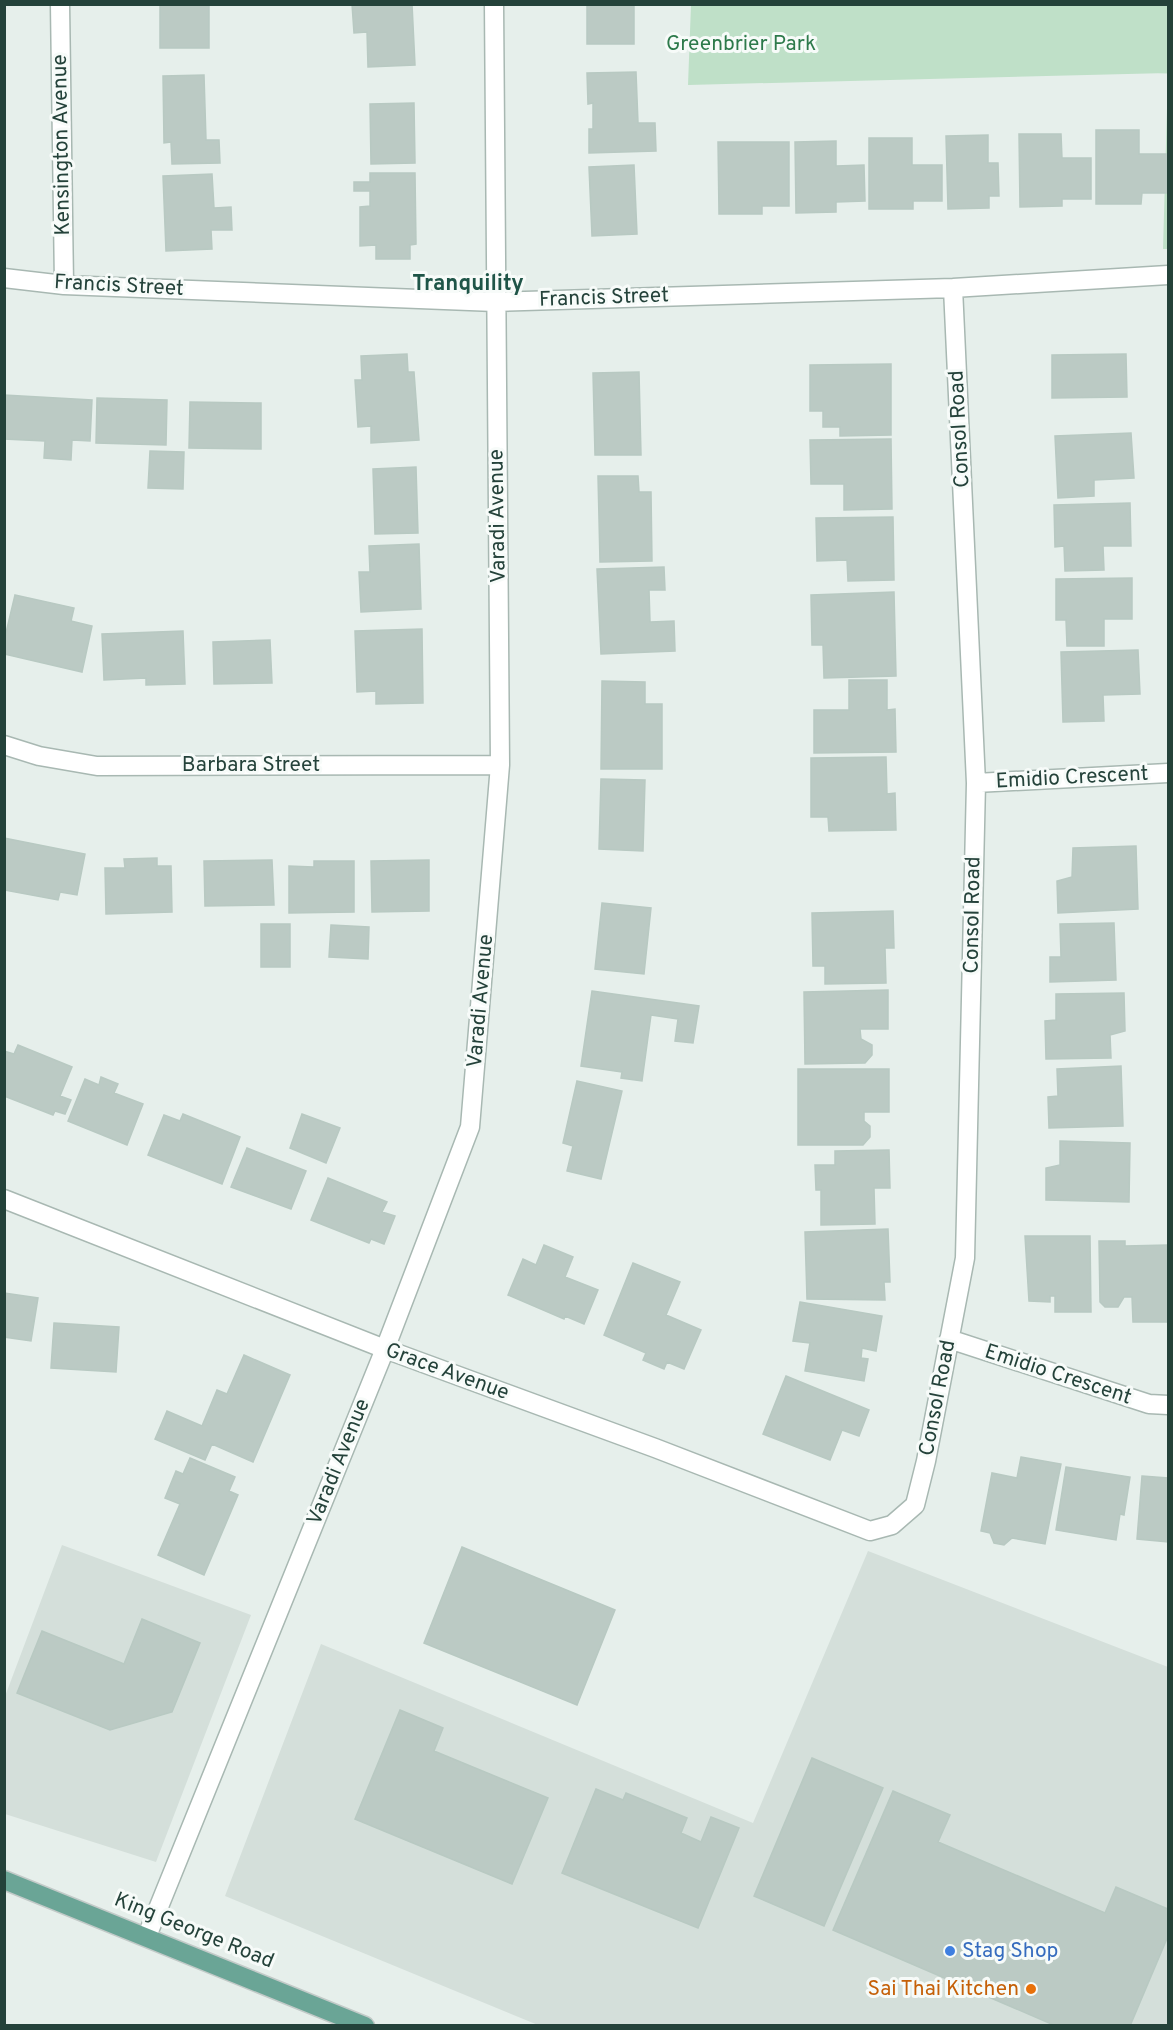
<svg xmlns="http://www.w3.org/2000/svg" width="1173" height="2030" font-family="Overpass,sans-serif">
  <rect width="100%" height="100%" fill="#e6efeb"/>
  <path fill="#d4dfda" d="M 62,1545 L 251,1615 L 156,1862 L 5,1814 L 4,1699 Z
    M 868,1551 L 1168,1667 L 1168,2025 L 538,2025 L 225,1896 L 321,1644 L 753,1823 Z"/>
  <path fill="#bfe0c8" d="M 691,5 L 1168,5 L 1168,249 L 1163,249 L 1168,73 L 688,85 Z"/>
  <path fill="#bbcac4" stroke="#b8c9c2" stroke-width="1.5" d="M 160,4 L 209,4 L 209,48 L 160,48 Z
    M 352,4 L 412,4 L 415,65 L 368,67 L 367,32 L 354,33 Z
    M 587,4 L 634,4 L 634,44 L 587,44 Z
    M 636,72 L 638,123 L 655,123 L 656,151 L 589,153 L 589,129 L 593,129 L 593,103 L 588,104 L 587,73 Z
    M 204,75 L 206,140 L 219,140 L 220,163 L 172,164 L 171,142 L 164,143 L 163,76 Z
    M 414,103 L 415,163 L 371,164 L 370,104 Z
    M 1096,130 L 1139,130 L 1139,154 L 1167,154 L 1167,193 L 1142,193 L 1141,204 L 1096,204 Z
    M 1019,134 L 1061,134 L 1062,158 L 1091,158 L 1091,199 L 1062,199 L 1062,206 L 1020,207 Z
    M 988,135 L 988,163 L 998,163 L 999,196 L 989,196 L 989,208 L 948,209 L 946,136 Z
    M 869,138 L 912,138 L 912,165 L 942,165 L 942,201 L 913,201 L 913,209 L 869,209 Z
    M 836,141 L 836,166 L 864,165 L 865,201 L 836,202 L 836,212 L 796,213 L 795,142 Z
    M 718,142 L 789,142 L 789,206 L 762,206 L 762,214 L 719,214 Z
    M 634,165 L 637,234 L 592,236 L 589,167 Z
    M 370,173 L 415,173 L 416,244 L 410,245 L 410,259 L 376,259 L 376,245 L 360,246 L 360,207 L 370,206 L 370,191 L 354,191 L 354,182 L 370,182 Z
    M 212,174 L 214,208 L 231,207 L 232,230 L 211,230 L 212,249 L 166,251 L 163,176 Z
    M 407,354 L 408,372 L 414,372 L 419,440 L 371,443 L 371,426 L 358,427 L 355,380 L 362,380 L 361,356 Z
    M 1126,354 L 1127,397 L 1052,398 L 1052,355 Z
    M 891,364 L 891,435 L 840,436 L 840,427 L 823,427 L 823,411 L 810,411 L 810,365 Z
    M 639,372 L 641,455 L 595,455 L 593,373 Z
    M 4,395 L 92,400 L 90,441 L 72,440 L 71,460 L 44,458 L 45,441 L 4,439 Z
    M 97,398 L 167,400 L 166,445 L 96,443 Z
    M 190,402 L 261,403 L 261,449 L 189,448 Z
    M 1131,433 L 1134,478 L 1094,480 L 1094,496 L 1058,498 L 1055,436 Z
    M 891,439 L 892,509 L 844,510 L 844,484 L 811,484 L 810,440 Z
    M 150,451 L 184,452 L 183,489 L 148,488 Z
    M 416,467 L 418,533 L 375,534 L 373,469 Z
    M 598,476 L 638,476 L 639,492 L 651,492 L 652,561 L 600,562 Z
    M 1130,503 L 1131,546 L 1103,546 L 1104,570 L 1065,571 L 1064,546 L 1055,547 L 1054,505 Z
    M 893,517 L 894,580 L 848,581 L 847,560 L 817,561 L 816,518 Z
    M 419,544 L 421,609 L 361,612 L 359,572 L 370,572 L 369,546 Z
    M 664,567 L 665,590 L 649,590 L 650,622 L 674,621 L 675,651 L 601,654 L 597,569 Z
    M 1132,578 L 1132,619 L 1104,619 L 1104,646 L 1067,646 L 1066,620 L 1056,620 L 1056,579 Z
    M 894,592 L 896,676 L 824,678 L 823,645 L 812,645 L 811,595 Z
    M 15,595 L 74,608 L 71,621 L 92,626 L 82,672 L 4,654 L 4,641 Z
    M 422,629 L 423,703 L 376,704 L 376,691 L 357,692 L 355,631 Z
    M 183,631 L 185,684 L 146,685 L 146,678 L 104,680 L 102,634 Z
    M 270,640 L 272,683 L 214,684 L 213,642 Z
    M 1138,650 L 1140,694 L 1103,695 L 1104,721 L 1063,722 L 1061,652 Z
    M 849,680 L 887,680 L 887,710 L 895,709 L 896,752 L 814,753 L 814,710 L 849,710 Z
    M 602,681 L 645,682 L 645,704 L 662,704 L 662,769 L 601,769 Z
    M 886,757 L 887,794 L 895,793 L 896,830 L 829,831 L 828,817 L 811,817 L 811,758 Z
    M 601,779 L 645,780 L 643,851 L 599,849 Z
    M 4,838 L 85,854 L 77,895 L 60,892 L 58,900 L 4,890 Z
    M 1136,846 L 1138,909 L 1058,913 L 1057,881 L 1072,877 L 1073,848 Z
    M 157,858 L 157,866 L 171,866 L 172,912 L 106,914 L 105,868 L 125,868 L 124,859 Z
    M 272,860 L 274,905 L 205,906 L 204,861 Z
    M 429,860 L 429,911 L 372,912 L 371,861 Z
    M 314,861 L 354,861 L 354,912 L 289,913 L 289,866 L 314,867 Z
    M 602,903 L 651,908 L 644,974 L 595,969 Z
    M 893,911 L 894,948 L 885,948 L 886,983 L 825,984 L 825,966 L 813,966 L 812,913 Z
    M 1114,923 L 1116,980 L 1050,982 L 1050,957 L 1061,957 L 1060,924 Z
    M 261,924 L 290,924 L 290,967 L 261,967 Z
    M 331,925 L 369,927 L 368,959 L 329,957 Z
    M 888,990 L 888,1029 L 860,1029 L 861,1039 L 872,1045 L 872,1055 L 865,1063 L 805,1064 L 804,992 Z
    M 592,991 L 699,1006 L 693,1043 L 675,1041 L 678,1019 L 651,1015 L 642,1081 L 621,1078 L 622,1072 L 581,1066 Z
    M 1124,993 L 1125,1031 L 1110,1035 L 1111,1058 L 1046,1059 L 1045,1021 L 1056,1020 L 1056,994 Z
    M 18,1045 L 72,1067 L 60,1096 L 71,1100 L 65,1114 L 55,1111 L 53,1115 L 4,1096 L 4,1051 L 14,1054 Z
    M 1121,1066 L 1123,1126 L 1049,1128 L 1048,1097 L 1058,1096 L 1057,1069 Z
    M 798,1069 L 889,1069 L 889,1112 L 864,1112 L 864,1121 L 870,1126 L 870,1137 L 863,1145 L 798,1145 Z
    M 101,1077 L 118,1084 L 114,1093 L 143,1104 L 127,1145 L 68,1121 L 85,1079 L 99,1085 Z
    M 577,1081 L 622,1091 L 601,1179 L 567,1171 L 573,1146 L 563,1143 Z
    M 183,1114 L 240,1137 L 222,1184 L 148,1155 L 164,1115 L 180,1121 Z
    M 302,1114 L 340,1128 L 326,1163 L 290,1148 Z
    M 1060,1141 L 1130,1143 L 1129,1202 L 1046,1200 L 1046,1168 L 1060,1165 Z
    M 247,1148 L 306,1171 L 291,1209 L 231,1187 Z
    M 889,1150 L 890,1188 L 874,1188 L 875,1224 L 821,1225 L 821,1190 L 816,1190 L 815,1165 L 835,1165 L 835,1151 Z
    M 328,1178 L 387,1202 L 382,1212 L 395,1216 L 384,1244 L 371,1239 L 369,1243 L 311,1220 Z
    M 888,1229 L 890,1282 L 884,1282 L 885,1300 L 807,1299 L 805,1232 Z
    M 1025,1236 L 1090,1236 L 1091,1312 L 1055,1312 L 1055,1296 L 1050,1296 L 1050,1302 L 1029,1301 Z
    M 1099,1241 L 1125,1241 L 1125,1246 L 1167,1245 L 1168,1322 L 1133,1322 L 1132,1297 L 1124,1297 L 1118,1307 L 1105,1307 L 1100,1302 Z
    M 544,1245 L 573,1257 L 565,1277 L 598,1290 L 584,1324 L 565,1316 L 564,1319 L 508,1295 L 523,1259 L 536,1265 Z
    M 633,1263 L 680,1282 L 666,1315 L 701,1330 L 684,1369 L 667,1362 L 664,1369 L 643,1360 L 646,1353 L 604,1335 Z
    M 4,1293 L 38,1298 L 31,1341 L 4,1337 Z
    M 800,1302 L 882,1316 L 876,1351 L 862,1348 L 861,1358 L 868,1359 L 864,1381 L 805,1371 L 810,1343 L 793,1341 Z
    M 54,1323 L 119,1327 L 116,1372 L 51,1368 Z
    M 244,1355 L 290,1375 L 253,1462 L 212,1444 L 205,1460 L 155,1439 L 167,1411 L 202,1426 L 217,1390 L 227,1394 Z
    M 786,1376 L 869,1410 L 859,1436 L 842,1430 L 830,1460 L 763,1434 Z
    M 1021,1457 L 1061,1464 L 1045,1544 L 1012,1538 L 1004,1545 L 994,1543 L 990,1533 L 981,1531 L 992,1473 L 1017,1478 Z
    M 190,1458 L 235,1477 L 229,1491 L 238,1495 L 204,1575 L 158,1555 L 180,1504 L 165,1498 L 176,1471 L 183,1474 Z
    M 1066,1467 L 1130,1477 L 1124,1515 L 1120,1514 L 1116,1540 L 1056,1530 Z
    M 1142,1476 L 1168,1478 L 1168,1542 L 1137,1539 Z
    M 462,1547 L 615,1610 L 577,1705 L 424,1643 Z
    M 142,1619 L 200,1643 L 172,1712 L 110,1730 L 17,1693 L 42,1631 L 124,1664 Z
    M 400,1710 L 443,1728 L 434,1751 L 548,1798 L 512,1884 L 355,1819 Z
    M 812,1758 L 883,1788 L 824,1926 L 754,1896 Z
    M 596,1789 L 623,1800 L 626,1793 L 687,1818 L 681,1833 L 701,1842 L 711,1817 L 739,1828 L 698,1928 L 562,1873 Z
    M 893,1791 L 950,1815 L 938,1842 L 1105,1913 L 1116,1887 L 1168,1909 L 1168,1936 L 1130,2026 L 1056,2026 L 833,1930 Z"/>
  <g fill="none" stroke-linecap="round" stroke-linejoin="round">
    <defs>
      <path id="minor" d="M 60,4 L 64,285
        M 4,278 L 64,285 L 495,302 L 953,288 L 1168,275
        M 4,745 L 39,756 L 97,766 L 500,765
        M 976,783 L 1168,773
        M 4,1199 L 385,1349 L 655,1448 L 870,1531 L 892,1525 L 915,1505 L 926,1461 L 965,1258 L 976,783 L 953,288
        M 949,1339 L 1149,1404 L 1168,1405
        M 147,1936 L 385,1349 L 470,1127 L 500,765 L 494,4"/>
      <path id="major" d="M 4,1880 L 365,2026"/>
    </defs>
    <use href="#minor" stroke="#a8b8b2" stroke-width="21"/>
    <use href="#major" stroke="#c2cac8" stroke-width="21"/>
    <use href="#minor" stroke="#fff" stroke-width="18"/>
    <use href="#major" stroke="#6aa596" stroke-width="18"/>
  </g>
  <circle fill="#3f7fe0" stroke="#f7fbf9" stroke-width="2" cx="950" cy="1951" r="6"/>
  <circle fill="#e8710a" stroke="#f7fbf9" stroke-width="2" cx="1031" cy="1989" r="6"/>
  <g text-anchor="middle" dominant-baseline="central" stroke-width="6" stroke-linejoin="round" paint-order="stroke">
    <g font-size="21" fill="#2d7a4b" stroke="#f7fbf9">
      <text x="741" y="44">Greenbrier Park</text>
    </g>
    <g font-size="21" fill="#24423a" stroke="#f7fbf9">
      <text transform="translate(62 145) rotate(-91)">Kensington Avenue</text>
      <text transform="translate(119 286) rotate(3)">Francis Street</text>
      <text transform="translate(604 298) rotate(-2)">Francis Street</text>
      <text transform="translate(960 429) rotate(-93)">Consol Road</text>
      <text transform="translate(498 516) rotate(-91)">Varadi Avenue</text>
      <text x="251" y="765">Barbara Street</text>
      <text transform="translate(1072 778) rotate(-3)">Emidio Crescent</text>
      <text transform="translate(973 915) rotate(-89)">Consol Road</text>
      <text transform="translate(481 1001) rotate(-85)">Varadi Avenue</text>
      <text transform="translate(447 1372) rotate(20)">Grace Avenue</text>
      <text transform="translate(1058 1375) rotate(18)">Emidio Crescent</text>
      <text transform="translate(938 1398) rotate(-79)">Consol Road</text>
      <text transform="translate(339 1462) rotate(-68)">Varadi Avenue</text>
      <text transform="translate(194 1931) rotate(22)">King George Road</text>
    </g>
    <g font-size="21" fill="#366cbe" stroke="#f7fbf9" text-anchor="start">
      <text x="962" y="1951">Stag Shop</text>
    </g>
    <g font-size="21" fill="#c56008" stroke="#f7fbf9" text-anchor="end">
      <text x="1019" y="1989">Sai Thai Kitchen</text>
    </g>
    <g font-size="22" font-weight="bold" fill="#1f5548" stroke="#f7fbf9">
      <text x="468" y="284">Tranquility</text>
    </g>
  </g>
  <rect width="1173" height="2030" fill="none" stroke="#24423a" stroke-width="12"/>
</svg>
